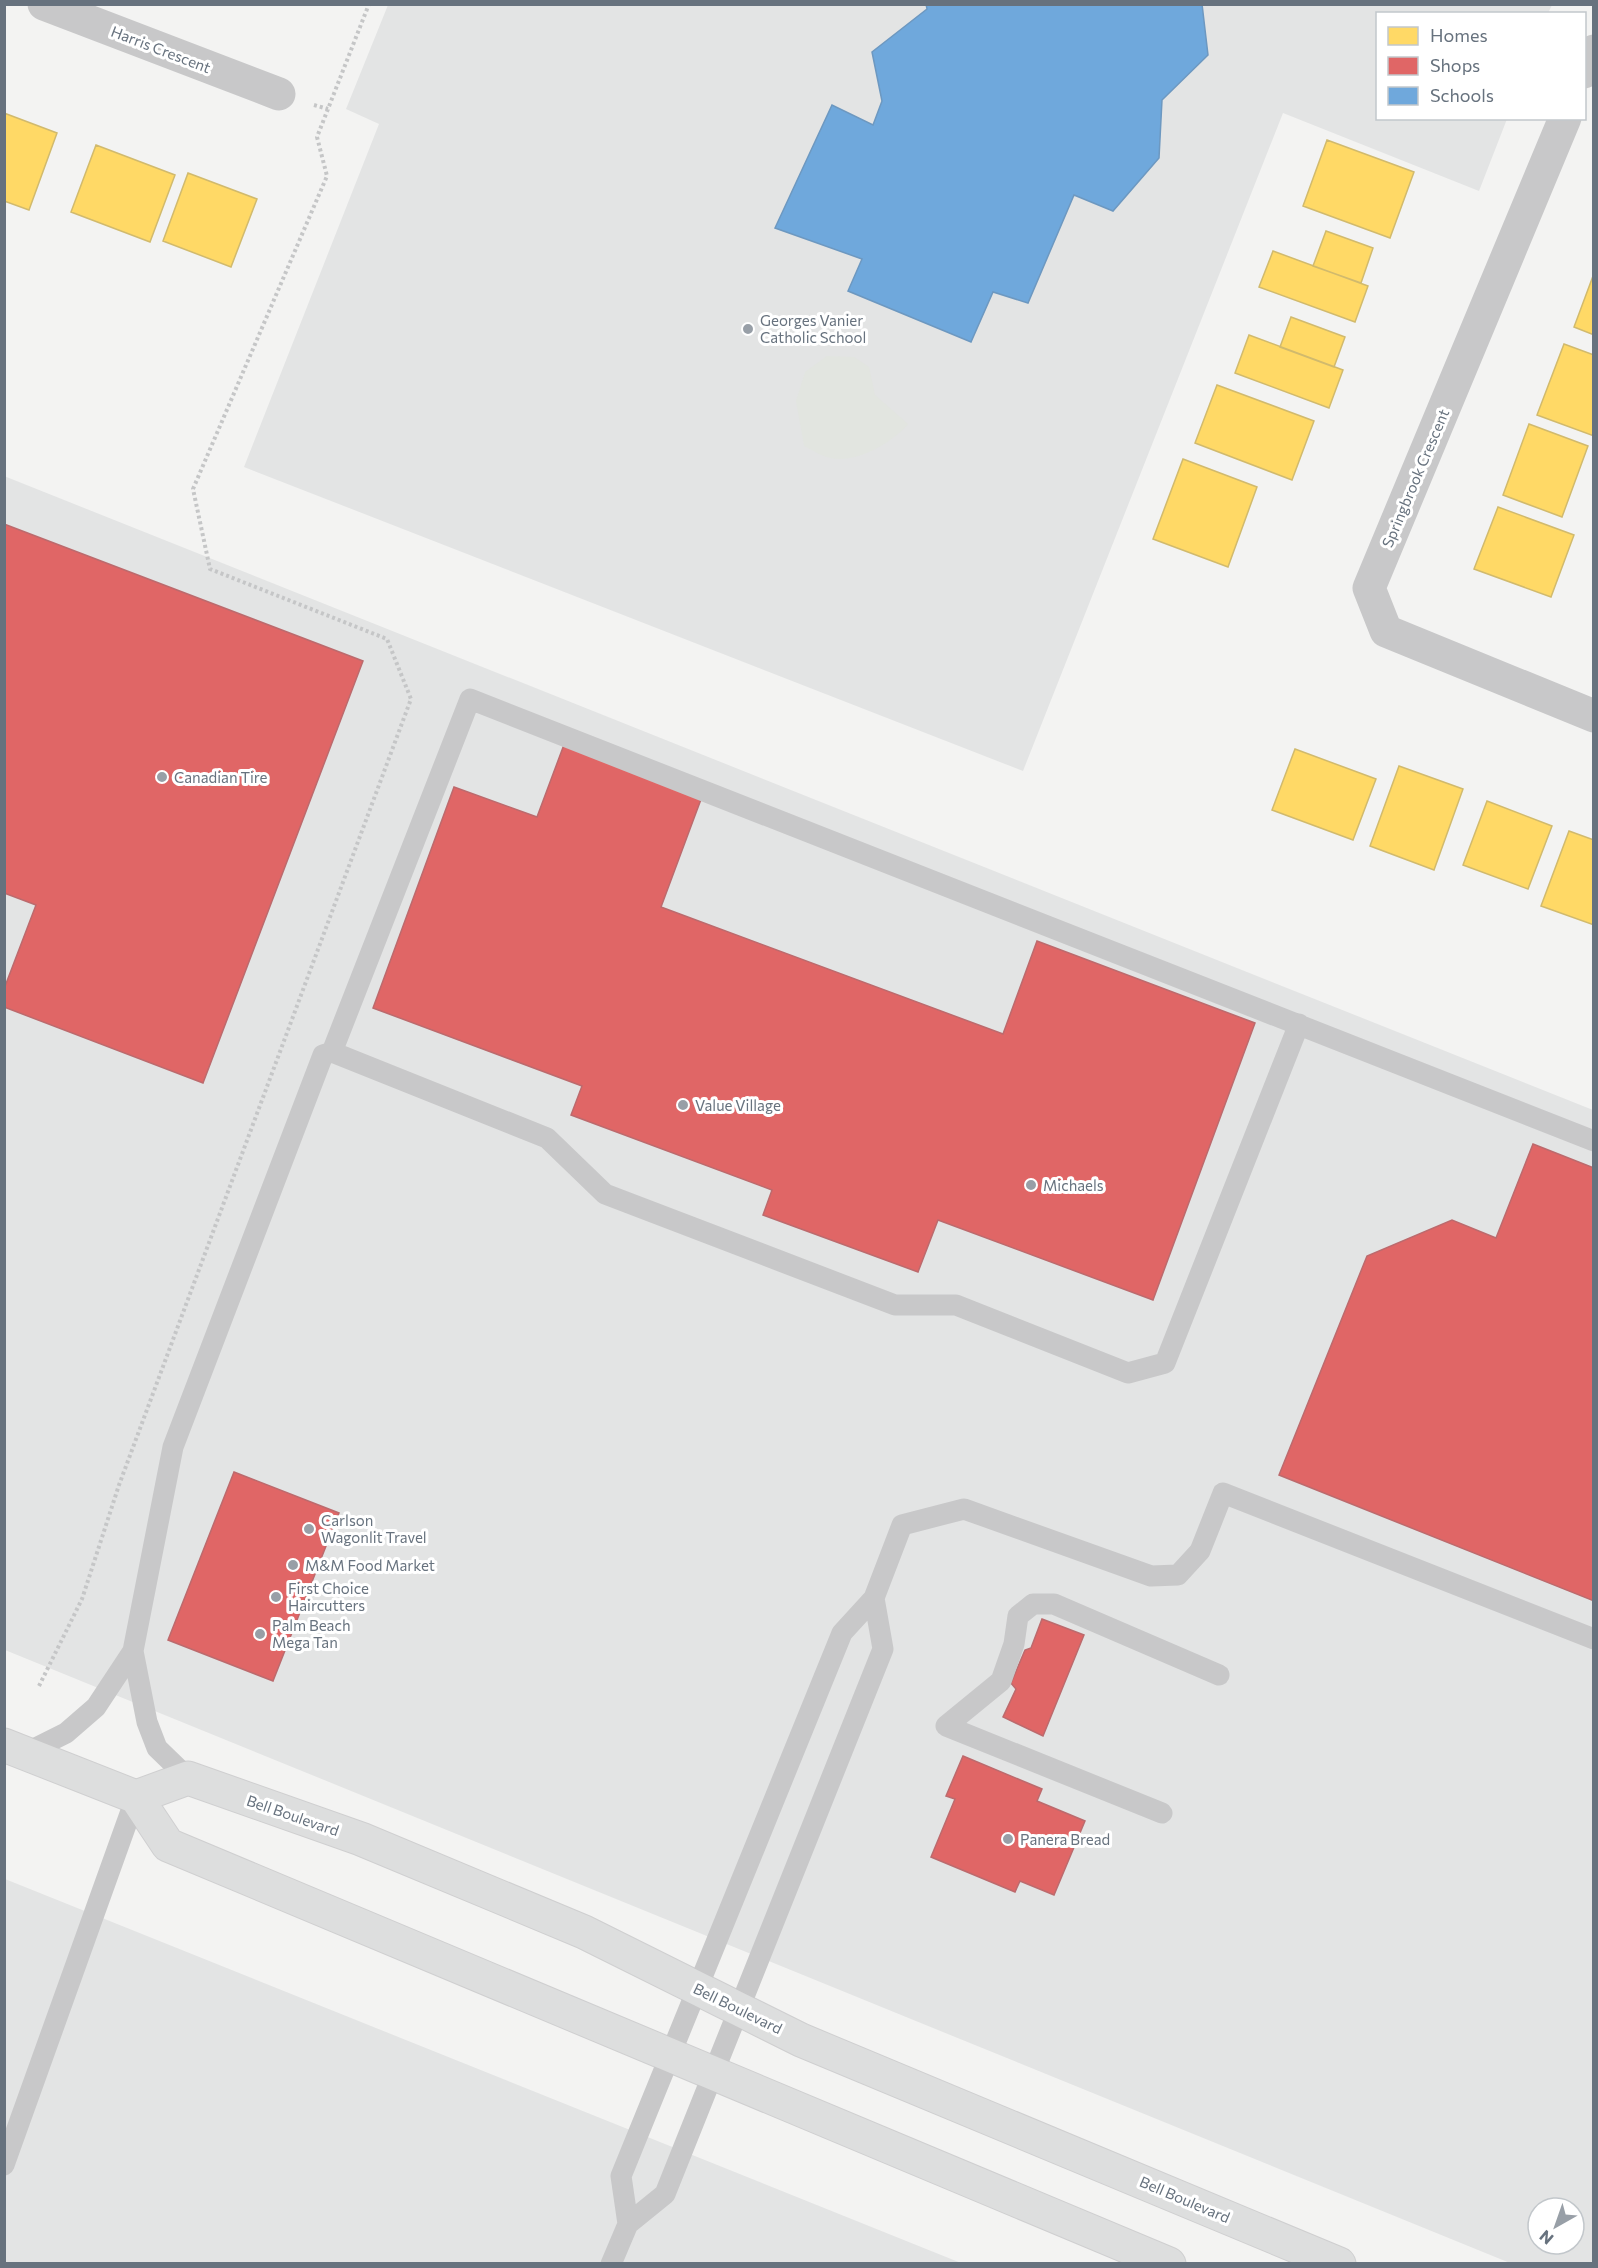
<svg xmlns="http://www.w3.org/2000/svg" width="1598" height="2268" font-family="Commissioner,sans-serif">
  <rect width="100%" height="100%" fill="#f3f3f2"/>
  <path fill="#e3e4e4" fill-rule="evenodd" d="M 388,5 L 1552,5 L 1548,13 L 1378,14 L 1378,118 L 1507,119 L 1479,191 L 1283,113 L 1023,771 L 244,467 L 379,124 L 346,109 Z
    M 4,476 L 1593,1110 L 1593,2263 L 1510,2263 L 5,1650 ZM 1538,2208 L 1574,2208 L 1574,2244 L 1538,2244 Z
    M 5,1879 L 961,2263 L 5,2263 Z"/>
  <path fill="#e2e5e0" d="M 827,356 L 854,357 L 869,367 L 875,395 L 908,424 C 892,443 856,464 830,458 C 821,456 812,450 804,446 L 796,401 L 805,372 Z"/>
  <path fill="#ffd966" stroke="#d1ba6d" stroke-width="1.5" d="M 4,113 L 57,133 L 29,210 L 4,201 Z
    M 1327,140 L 1414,172 L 1390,238 L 1303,206 Z
    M 96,145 L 175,175 L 150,242 L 71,212 Z
    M 188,173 L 257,199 L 231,267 L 163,241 Z
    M 1326,231 L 1373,248 L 1361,283 L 1313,266 Z
    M 1273,251 L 1368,286 L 1355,322 L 1259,287 Z
    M 1593,276 L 1594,276 L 1594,335 L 1574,327 Z
    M 1291,317 L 1345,337 L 1334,367 L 1280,347 Z
    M 1249,335 L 1343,370 L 1329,408 L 1235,373 Z
    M 1564,344 L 1594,355 L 1594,436 L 1537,415 Z
    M 1217,385 L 1314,421 L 1292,480 L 1195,443 Z
    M 1529,424 L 1588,446 L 1562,517 L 1503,495 Z
    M 1183,459 L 1257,487 L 1228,567 L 1153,539 Z
    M 1498,507 L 1574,535 L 1551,597 L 1474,569 Z
    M 1295,749 L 1376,779 L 1353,840 L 1272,810 Z
    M 1399,766 L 1463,789 L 1434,870 L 1370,846 Z
    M 1487,801 L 1552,826 L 1528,889 L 1463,865 Z
    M 1569,831 L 1594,840 L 1594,925 L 1541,906 Z"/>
  <path fill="#e06666" stroke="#bc6a6d" stroke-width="1.5" d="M 4,524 L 363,661 L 203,1083 L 4,1007 L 4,989 L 36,905 L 4,893 Z
    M 565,742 L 703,794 L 661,907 L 1003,1034 L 1037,941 L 1255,1023 L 1153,1300 L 938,1220 L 918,1272 L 763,1215 L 772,1190 L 571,1115 L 582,1086 L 373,1008 L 454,787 L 537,817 Z
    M 1533,1144 L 1594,1168 L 1594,1601 L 1279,1475 L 1367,1256 L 1452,1220 L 1496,1238 Z
    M 234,1472 L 339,1513 L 273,1681 L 168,1640 Z
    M 1042,1619 L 1084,1635 L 1043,1736 L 1003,1717 L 1016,1689 L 1011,1683 L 1025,1650 L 1031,1648 Z
    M 963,1756 L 1042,1789 L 1037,1801 L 1085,1821 L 1054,1895 L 1020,1881 L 1015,1892 L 931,1857 L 955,1799 L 946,1796 Z"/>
  <path fill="#6fa8dc" stroke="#6d98c0" stroke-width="1.5" d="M 926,4 L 1202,4 L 1208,55 L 1162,100 L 1159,158 L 1113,211 L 1074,195 L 1028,303 L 993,292 L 971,342 L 848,291 L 862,259 L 775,228 L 832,105 L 873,125 L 882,101 L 872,52 L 927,9 Z"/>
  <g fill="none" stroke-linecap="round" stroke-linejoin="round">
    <defs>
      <path id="secondary" d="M 4,1745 L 136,1797 L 168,1845 L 1169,2264
        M 136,1797 L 188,1778 L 361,1839 L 584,1932 L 801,2040 L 1339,2264"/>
    </defs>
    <use href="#secondary" stroke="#cfcfd0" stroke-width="35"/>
    <path stroke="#c5c6c7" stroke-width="4" stroke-dasharray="3 3" stroke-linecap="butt" d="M 314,105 L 328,109
      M 39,1686 L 82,1599 L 119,1485 L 411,699 L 387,639 L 210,569 L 193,489 L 327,176 L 317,137 L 369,4"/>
    <path stroke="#c8c8c9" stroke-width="21" d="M 332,1052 L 470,699 L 1594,1141
      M 26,1753 L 66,1733 L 96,1707 L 133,1651
      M 188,1778 L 157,1748 L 147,1722 L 133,1651 L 173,1447 L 323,1055 L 332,1052 L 547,1138 L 605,1194 L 895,1305 L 956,1305 L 1128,1373 L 1165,1363 L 1299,1024
      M 1162,1813 L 946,1726 L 1001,1681 L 1014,1644 L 1018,1616 L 1033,1604 L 1054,1604 L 1219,1675
      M 4,2165 L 136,1797
      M 628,2224 L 621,2176 L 842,1633 L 874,1598 L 902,1525 L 964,1509 L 1151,1576 L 1178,1575 L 1200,1551 L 1223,1493 L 1594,1639
      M 611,2264 L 628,2224 L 665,2194 L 883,1649 L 874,1598"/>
    <path stroke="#c8c8c9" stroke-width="33" d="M 44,4 L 279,94
      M 1584,72 L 1594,51
      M 1565,118 L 1369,588 L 1386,631 L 1594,716"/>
    <use href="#secondary" stroke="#dddede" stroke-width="33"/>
  </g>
  <g fill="#989fa7" stroke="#fff" stroke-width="2">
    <circle cx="748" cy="329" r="6"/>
    <circle cx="162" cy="777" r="6"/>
    <circle cx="683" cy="1105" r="6"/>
    <circle cx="1031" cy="1185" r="6"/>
    <circle cx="309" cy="1529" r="6"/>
    <circle cx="293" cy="1565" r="6"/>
    <circle cx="276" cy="1597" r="6"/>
    <circle cx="260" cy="1634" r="6"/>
    <circle cx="1008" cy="1839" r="6"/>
  </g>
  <g text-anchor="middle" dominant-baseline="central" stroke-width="6" stroke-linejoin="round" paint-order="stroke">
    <g font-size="15" fill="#67727e" stroke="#fff">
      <text transform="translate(161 49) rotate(21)">Harris Crescent</text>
      <text transform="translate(1415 478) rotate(-67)">Springbrook Crescent</text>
      <text transform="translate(293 1815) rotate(19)">Bell Boulevard</text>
      <text transform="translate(738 2008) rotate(26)">Bell Boulevard</text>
      <text transform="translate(1185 2199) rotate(23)">Bell Boulevard</text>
    </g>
    <g font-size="15" fill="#67727e" stroke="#fff" text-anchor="start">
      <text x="760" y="320">Georges Vanier<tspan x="760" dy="17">Catholic School</tspan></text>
      <text x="174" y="777">Canadian Tire</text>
      <text x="695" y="1105">Value Village</text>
      <text x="1043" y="1185">Michaels</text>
      <text x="321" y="1520">Carlson<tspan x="321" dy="17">Wagonlit Travel</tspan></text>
      <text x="305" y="1565">M&amp;M Food Market</text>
      <text x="288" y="1588">First Choice<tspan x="288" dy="17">Haircutters</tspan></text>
      <text x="272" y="1625">Palm Beach<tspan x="272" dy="17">Mega Tan</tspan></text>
      <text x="1020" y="1839">Panera Bread</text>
    </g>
  </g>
  <rect width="1598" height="2268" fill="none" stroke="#67727e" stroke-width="12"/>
  <rect x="1376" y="12" width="210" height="108" fill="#ffffff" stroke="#c2c7cb" stroke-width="1.5"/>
  <rect x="1388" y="27" width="30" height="18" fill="#ffd966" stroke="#c2c7cb" stroke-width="1.5"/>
  <text x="1430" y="42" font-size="18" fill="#67727e">Homes</text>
  <rect x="1388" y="57" width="30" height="18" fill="#e06666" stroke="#c2c7cb" stroke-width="1.5"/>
  <text x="1430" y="72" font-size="18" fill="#67727e">Shops</text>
  <rect x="1388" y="87" width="30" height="18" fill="#6fa8dc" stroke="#c2c7cb" stroke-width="1.5"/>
  <text x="1430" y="102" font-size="18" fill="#67727e">Schools</text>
  <g transform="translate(1556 2226) rotate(220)"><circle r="28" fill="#ffffff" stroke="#c2c7cb" stroke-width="1.5"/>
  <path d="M0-4.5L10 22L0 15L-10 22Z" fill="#989fa7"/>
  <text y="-9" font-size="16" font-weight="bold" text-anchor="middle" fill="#67727e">N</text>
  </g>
</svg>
